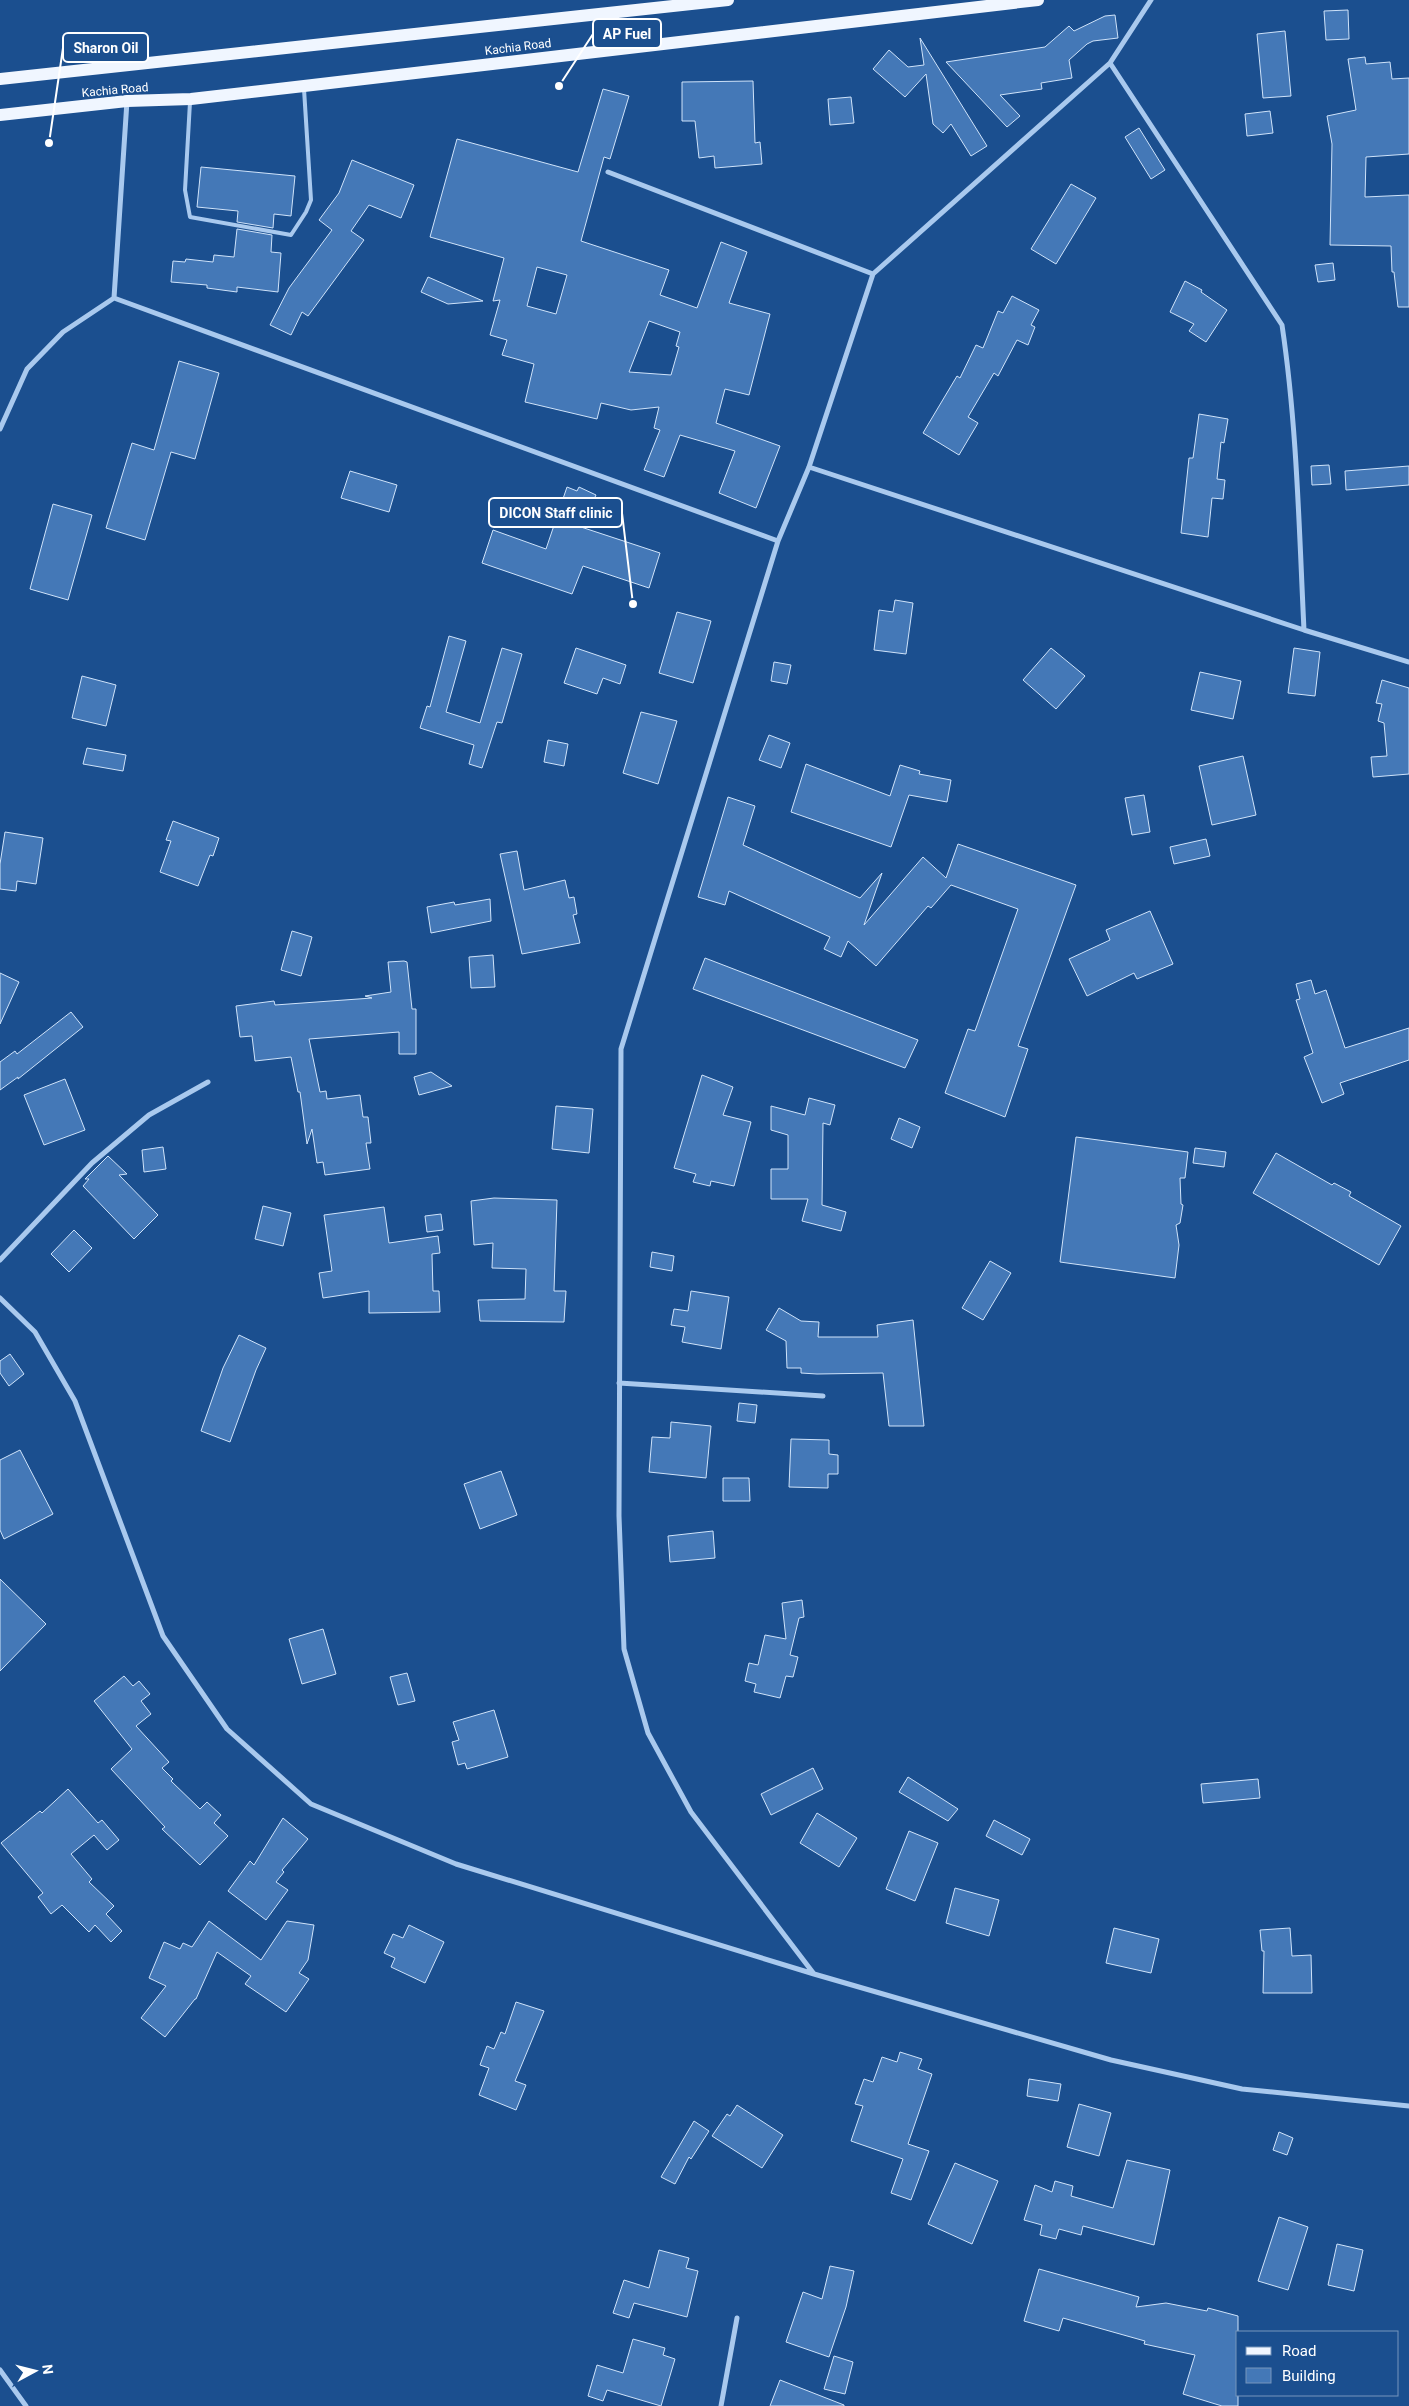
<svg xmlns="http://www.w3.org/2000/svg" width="1409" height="2406" font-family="Roboto,sans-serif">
  <rect width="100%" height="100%" fill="#1b4f8f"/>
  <path fill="#4478b7" stroke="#cfe3fa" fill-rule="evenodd" d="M 1348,10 L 1349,39 L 1326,40 L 1324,11 Z
    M 1115,15 L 1118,38 L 1093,41 L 1087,44 L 1069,60 L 1072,78 L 1041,83 L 1042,89 L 1000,95 L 1020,116 L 1007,127 L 946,62 L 1045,47 L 1069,26 L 1074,31 L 1105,16 Z
    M 1285,31 L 1291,96 L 1263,98 L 1257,34 Z
    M 920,38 L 987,146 L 971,156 L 951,124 L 943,133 L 933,124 L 926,74 L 905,97 L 873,69 L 889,50 L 908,67 L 924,65 Z
    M 1365,57 L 1366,64 L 1390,62 L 1392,79 L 1409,78 L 1409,154 L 1366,157 L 1365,197 L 1409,195 L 1409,307 L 1398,307 L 1394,272 L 1392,272 L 1391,246 L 1330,245 L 1332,144 L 1327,116 L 1356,110 L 1348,59 Z
    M 753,81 L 755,143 L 760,142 L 762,164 L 715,168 L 714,156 L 699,158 L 695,121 L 682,121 L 682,82 Z
    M 603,89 L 629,96 L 610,159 L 604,157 L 581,241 L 669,270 L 660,295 L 697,308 L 721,242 L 747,252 L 729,303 L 770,314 L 749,395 L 725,389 L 716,423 L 780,446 L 756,508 L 719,493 L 735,451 L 680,435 L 664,477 L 644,470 L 660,430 L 654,428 L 659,407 L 631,410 L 601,403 L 597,419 L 525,402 L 534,364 L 502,355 L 507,340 L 490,335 L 500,300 L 493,301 L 504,258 L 430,237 L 457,139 L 578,172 ZM 537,267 L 567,275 L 556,314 L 527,306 ZM 649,321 L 680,332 L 676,346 L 679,347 L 671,375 L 629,372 Z
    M 851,97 L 854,123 L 830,125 L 828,99 Z
    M 1270,111 L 1273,133 L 1247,136 L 1245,114 Z
    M 1139,128 L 1165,170 L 1151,179 L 1125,137 Z
    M 352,160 L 414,185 L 401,218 L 369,205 L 351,231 L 364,240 L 308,316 L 302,312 L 291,335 L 270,325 L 289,288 L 332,230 L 319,220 L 339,193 Z
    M 201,167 L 295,176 L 291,216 L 274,214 L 273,228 L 237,222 L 238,211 L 197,207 Z
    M 1071,184 L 1096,198 L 1056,264 L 1031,249 Z
    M 237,229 L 272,235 L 271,252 L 281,253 L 278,292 L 237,287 L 237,292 L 207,288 L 207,285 L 171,282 L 173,261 L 185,262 L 186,259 L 213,262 L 214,255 L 234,257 Z
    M 1333,263 L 1335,280 L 1318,282 L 1315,265 Z
    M 428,277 L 483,301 L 448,304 L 421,292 Z
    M 1185,281 L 1202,290 L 1201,292 L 1227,310 L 1206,342 L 1189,331 L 1194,324 L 1170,312 Z
    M 1012,296 L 1039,310 L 1031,325 L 1035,327 L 1028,345 L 1017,340 L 998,376 L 994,373 L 968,417 L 978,423 L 959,455 L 923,433 L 957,376 L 960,378 L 976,345 L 983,348 L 998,311 L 1003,313 Z
    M 179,361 L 219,373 L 195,459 L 171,452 L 145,540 L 106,528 L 132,443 L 154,450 Z
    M 1199,414 L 1228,419 L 1224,443 L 1221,442 L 1217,479 L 1225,480 L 1223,499 L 1212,498 L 1208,537 L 1181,533 L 1189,458 L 1193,458 Z
    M 1329,465 L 1331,484 L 1312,485 L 1311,466 Z
    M 1409,466 L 1409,485 L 1346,490 L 1345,471 Z
    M 350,471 L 397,485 L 389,512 L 341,498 Z
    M 567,487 L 577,491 L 579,487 L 596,495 L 581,527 L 660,553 L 649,588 L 583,566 L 572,594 L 482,563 L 493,530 L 546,549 Z
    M 53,504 L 92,515 L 68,600 L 30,589 Z
    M 895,600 L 913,603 L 906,654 L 874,650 L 879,610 L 893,612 Z
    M 677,612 L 711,621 L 693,683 L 659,673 Z
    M 449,636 L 466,641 L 446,712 L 480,723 L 502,648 L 522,654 L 502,723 L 497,722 L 482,768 L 469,764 L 474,745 L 420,728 L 427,706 L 430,707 Z
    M 576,648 L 626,665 L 620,684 L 603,678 L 597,694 L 564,683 Z
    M 1051,648 L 1085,676 L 1056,709 L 1023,680 Z
    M 1294,648 L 1320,652 L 1315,696 L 1288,693 Z
    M 774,662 L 791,665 L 787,684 L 771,681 Z
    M 1200,672 L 1241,681 L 1233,719 L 1191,710 Z
    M 82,676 L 116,685 L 106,726 L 72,718 Z
    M 1382,680 L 1409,688 L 1409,774 L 1373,777 L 1371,757 L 1387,756 L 1384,723 L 1378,721 L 1382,704 L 1376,703 Z
    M 641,712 L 677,721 L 658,784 L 623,773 Z
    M 769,735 L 790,743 L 781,768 L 759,760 Z
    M 548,740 L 568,744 L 564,766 L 544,762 Z
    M 87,748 L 126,755 L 123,771 L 83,764 Z
    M 1243,756 L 1256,815 L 1212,825 L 1199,766 Z
    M 806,764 L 890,796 L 900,765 L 920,771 L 919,774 L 951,780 L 947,802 L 909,795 L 891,847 L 791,812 Z
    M 1144,795 L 1150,832 L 1132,835 L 1125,798 Z
    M 728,797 L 755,806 L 743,845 L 860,898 L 882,873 L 864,925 L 923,857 L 946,878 L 958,844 L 1076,885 L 1018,1046 L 1028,1049 L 1005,1117 L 945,1093 L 968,1029 L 975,1031 L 1018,909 L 951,885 L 931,908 L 928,906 L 876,966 L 848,941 L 841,957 L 824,949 L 830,937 L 729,891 L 725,905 L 698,897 Z
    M 173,821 L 219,838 L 213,856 L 210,855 L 198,886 L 160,872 L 171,841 L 166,840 Z
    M 5,832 L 43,838 L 36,884 L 17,881 L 16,891 L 0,889 L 0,864 Z
    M 1206,839 L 1210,856 L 1174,864 L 1170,847 Z
    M 517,851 L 524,890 L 565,880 L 569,898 L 574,897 L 577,914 L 573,915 L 580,943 L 522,954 L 500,854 Z
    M 490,899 L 491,921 L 431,933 L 427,907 L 454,902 L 455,905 Z
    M 1150,911 L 1173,964 L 1137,979 L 1134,973 L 1087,996 L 1069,959 L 1110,940 L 1106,930 Z
    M 292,931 L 312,937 L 301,976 L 281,970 Z
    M 493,955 L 495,987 L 471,988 L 469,957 Z
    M 705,958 L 918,1040 L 905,1068 L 693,989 Z
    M 404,961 L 407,962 L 412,1009 L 416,1009 L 416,1054 L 399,1054 L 399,1032 L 309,1039 L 320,1092 L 326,1091 L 327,1099 L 360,1095 L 363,1117 L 368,1117 L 371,1143 L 366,1143 L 370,1169 L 325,1175 L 323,1162 L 317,1163 L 312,1129 L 307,1144 L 300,1092 L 298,1092 L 291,1057 L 255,1061 L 252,1036 L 240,1037 L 236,1006 L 274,1001 L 275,1005 L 372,998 L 365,996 L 391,992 L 388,962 Z
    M 0,973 L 19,982 L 0,1024 Z
    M 1311,980 L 1315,994 L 1326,990 L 1345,1048 L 1409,1028 L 1409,1060 L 1340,1083 L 1344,1094 L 1322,1103 L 1304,1057 L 1313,1053 L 1296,1000 L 1300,999 L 1296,984 Z
    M 71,1012 L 83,1027 L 18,1079 L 18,1077 L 0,1090 L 0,1062 L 15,1051 L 17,1054 Z
    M 431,1072 L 452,1086 L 419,1095 L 414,1077 Z
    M 702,1075 L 733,1087 L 723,1115 L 751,1122 L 734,1186 L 711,1181 L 710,1186 L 693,1182 L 696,1174 L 674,1168 Z
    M 65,1079 L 85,1130 L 44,1145 L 24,1095 Z
    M 809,1098 L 835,1105 L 830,1125 L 823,1123 L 822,1205 L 846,1212 L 841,1231 L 802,1221 L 808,1199 L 771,1199 L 771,1169 L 788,1169 L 788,1135 L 771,1130 L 771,1106 L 805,1115 Z
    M 556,1106 L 593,1109 L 589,1153 L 552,1149 Z
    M 899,1118 L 920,1127 L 912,1148 L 891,1139 Z
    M 1076,1137 L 1188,1152 L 1185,1178 L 1180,1178 L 1181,1204 L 1183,1205 L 1180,1223 L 1176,1225 L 1179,1245 L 1175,1278 L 1060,1262 Z
    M 163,1147 L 166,1169 L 144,1172 L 142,1150 Z
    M 1195,1148 L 1226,1152 L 1224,1167 L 1193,1163 Z
    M 1276,1153 L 1332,1185 L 1334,1183 L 1351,1192 L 1349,1196 L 1401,1226 L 1379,1265 L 1253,1193 Z
    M 108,1156 L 127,1174 L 119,1175 L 158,1215 L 134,1239 L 83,1186 L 89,1179 L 85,1179 Z
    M 494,1198 L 557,1200 L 554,1291 L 566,1291 L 564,1322 L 480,1321 L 478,1300 L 525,1299 L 526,1269 L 492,1268 L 493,1243 L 474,1245 L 471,1201 Z
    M 263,1206 L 291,1213 L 283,1246 L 255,1239 Z
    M 384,1207 L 389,1243 L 438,1236 L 440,1253 L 432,1254 L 433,1291 L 439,1291 L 440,1312 L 369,1313 L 369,1291 L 323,1298 L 319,1273 L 332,1271 L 324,1215 Z
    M 441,1214 L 443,1230 L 427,1232 L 425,1216 Z
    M 74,1230 L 92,1248 L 69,1272 L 51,1254 Z
    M 652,1252 L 674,1256 L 672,1271 L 650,1267 Z
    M 990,1261 L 1011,1273 L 983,1320 L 962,1308 Z
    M 691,1291 L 729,1297 L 721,1349 L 682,1342 L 685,1327 L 671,1325 L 674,1309 L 688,1311 Z
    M 779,1308 L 801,1321 L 819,1322 L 818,1337 L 878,1337 L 877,1325 L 913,1320 L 924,1426 L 889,1426 L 883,1373 L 817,1374 L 801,1373 L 801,1368 L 787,1368 L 786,1341 L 766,1330 Z
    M 239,1335 L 266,1348 L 256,1370 L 230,1442 L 201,1431 L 223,1368 Z
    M 10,1354 L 24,1374 L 9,1386 L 0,1373 L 0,1361 Z
    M 739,1403 L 757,1405 L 755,1423 L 737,1421 Z
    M 671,1422 L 711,1426 L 706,1478 L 649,1472 L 652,1437 L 670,1438 Z
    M 791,1439 L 829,1440 L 829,1454 L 838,1455 L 838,1474 L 828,1474 L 828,1488 L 789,1487 Z
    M 20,1450 L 53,1514 L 4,1539 L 0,1530 L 0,1460 Z
    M 501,1471 L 517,1515 L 480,1529 L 464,1484 Z
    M 723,1478 L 749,1478 L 750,1501 L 723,1501 Z
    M 713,1531 L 715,1558 L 670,1562 L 668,1536 Z
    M 0,1579 L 46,1624 L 0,1671 Z
    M 802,1600 L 804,1617 L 799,1618 L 790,1655 L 798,1657 L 793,1677 L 786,1676 L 780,1698 L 754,1692 L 756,1684 L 745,1681 L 749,1663 L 758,1665 L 765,1635 L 786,1639 L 782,1603 Z
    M 323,1629 L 336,1674 L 302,1684 L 289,1639 Z
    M 407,1673 L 415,1701 L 398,1705 L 390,1677 Z
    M 124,1676 L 133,1686 L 139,1681 L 150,1694 L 141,1701 L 151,1714 L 136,1726 L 169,1762 L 162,1768 L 173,1779 L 171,1781 L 200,1809 L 207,1802 L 221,1815 L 214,1823 L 228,1836 L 200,1865 L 162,1829 L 165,1827 L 111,1769 L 132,1749 L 94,1701 Z
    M 494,1710 L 508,1757 L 467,1769 L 465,1763 L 458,1765 L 452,1742 L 459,1740 L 453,1722 Z
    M 813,1768 L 823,1789 L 771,1815 L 761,1794 Z
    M 908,1777 L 958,1809 L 948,1821 L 899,1792 Z
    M 1258,1779 L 1260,1798 L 1203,1803 L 1201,1784 Z
    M 68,1789 L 98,1823 L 102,1820 L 119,1840 L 107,1850 L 94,1835 L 71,1854 L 92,1879 L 89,1882 L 114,1906 L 106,1914 L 122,1931 L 111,1942 L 95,1925 L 89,1932 L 62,1905 L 51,1914 L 38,1897 L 43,1893 L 1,1843 L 40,1811 L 42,1813 Z
    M 817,1813 L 857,1838 L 839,1867 L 800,1843 Z
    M 283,1818 L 308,1839 L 282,1870 L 284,1872 L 276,1882 L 288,1890 L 266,1920 L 228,1891 L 250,1861 L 254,1865 Z
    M 994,1820 L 1030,1839 L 1022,1855 L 986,1836 Z
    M 909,1831 L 938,1843 L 915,1901 L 886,1889 Z
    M 955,1888 L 999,1900 L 989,1936 L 946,1923 Z
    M 209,1921 L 261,1960 L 287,1921 L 314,1925 L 308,1960 L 299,1973 L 309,1979 L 286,2012 L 245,1984 L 251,1976 L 217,1952 L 196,1999 L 195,1999 L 165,2037 L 141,2018 L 166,1986 L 149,1978 L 164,1942 L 180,1949 L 183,1943 L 192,1947 Z
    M 409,1925 L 444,1942 L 425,1983 L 391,1967 L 395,1958 L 384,1953 L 393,1934 L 403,1938 Z
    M 1114,1928 L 1159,1939 L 1151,1973 L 1106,1963 Z
    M 1290,1928 L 1292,1956 L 1311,1955 L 1312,1993 L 1263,1993 L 1264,1951 L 1262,1951 L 1260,1930 Z
    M 516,2002 L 544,2011 L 515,2081 L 526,2085 L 516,2110 L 479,2095 L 489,2068 L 480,2065 L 487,2046 L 494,2049 L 501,2032 L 505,2034 Z
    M 900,2052 L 922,2059 L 918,2069 L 932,2074 L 908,2144 L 929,2151 L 911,2200 L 891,2193 L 903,2159 L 851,2141 L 863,2106 L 855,2104 L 864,2079 L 873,2082 L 882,2057 L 897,2062 Z
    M 1029,2079 L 1061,2084 L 1058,2101 L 1027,2096 Z
    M 1079,2104 L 1111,2113 L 1099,2156 L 1067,2147 Z
    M 737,2105 L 783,2135 L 762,2168 L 712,2136 L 727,2114 L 730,2116 Z
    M 694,2121 L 709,2131 L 691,2159 L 689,2157 L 675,2184 L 661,2177 Z
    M 1279,2132 L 1293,2138 L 1287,2155 L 1273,2150 Z
    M 1127,2160 L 1170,2170 L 1154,2245 L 1083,2226 L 1081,2235 L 1059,2229 L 1056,2239 L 1040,2235 L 1042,2225 L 1024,2220 L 1035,2185 L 1052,2192 L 1055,2181 L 1073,2186 L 1071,2196 L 1113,2208 Z
    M 955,2163 L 998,2181 L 972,2244 L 928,2224 Z
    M 1279,2217 L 1308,2227 L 1288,2290 L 1258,2281 Z
    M 1337,2244 L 1363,2250 L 1354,2291 L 1328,2285 Z
    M 659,2250 L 689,2258 L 686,2268 L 698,2271 L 687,2317 L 634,2303 L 629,2318 L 613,2313 L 624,2280 L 649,2288 Z
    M 830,2266 L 854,2271 L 846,2307 L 829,2357 L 786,2342 L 803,2292 L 822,2299 Z
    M 1039,2269 L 1139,2297 L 1136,2307 L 1166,2303 L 1207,2311 L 1208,2308 L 1238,2316 L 1238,2406 L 1222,2406 L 1183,2394 L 1195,2355 L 1144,2344 L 1145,2341 L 1063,2318 L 1059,2331 L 1024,2321 Z
    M 633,2339 L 665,2348 L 663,2355 L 675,2359 L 661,2406 L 607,2390 L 603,2401 L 588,2396 L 597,2365 L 623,2373 Z
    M 834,2356 L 853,2362 L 845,2394 L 824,2389 Z
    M 780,2380 L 844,2405 L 844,2406 L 770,2406 Z"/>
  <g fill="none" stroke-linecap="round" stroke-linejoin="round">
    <path stroke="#a9c9ee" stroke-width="4" d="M 190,102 L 185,190 L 190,217 L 291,235 L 306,212 L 311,200 L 304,89"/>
    <path stroke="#a9c9ee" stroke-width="5" d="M 1110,63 L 1282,325 C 1297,425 1299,528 1304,630
      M 608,172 L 873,274
      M 114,298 L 778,541
      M 0,429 L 27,369 L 63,332 L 114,298 L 127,101
      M 809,467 L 1304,630 L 1409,662
      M 0,1260 L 92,1163 L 149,1115 L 208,1082
      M 0,1298 L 35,1332 L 75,1401 L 163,1636 L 227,1729 L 311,1804 L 456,1864 L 814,1974 L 1111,2060 L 1242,2089 L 1409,2106
      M 619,1383 L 823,1396
      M 814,1974 L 691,1812 L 648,1733 L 624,1649 L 619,1516 L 621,1049 L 778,541 L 809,467 L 873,274 L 1110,63 L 1151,0
      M 0,2370 L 26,2406
      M 721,2406 L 737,2318"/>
    <path stroke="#f0f6ff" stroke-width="12" d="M 0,79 L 728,0
      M 0,115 L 127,101 L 191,99 L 304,86 L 1038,0"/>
  </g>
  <g text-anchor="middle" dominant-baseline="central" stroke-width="4" stroke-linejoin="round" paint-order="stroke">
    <g font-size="12" fill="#fff" stroke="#1b4f8f">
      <text transform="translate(518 47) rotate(-7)">Kachia Road</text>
      <text transform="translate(115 90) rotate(-5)">Kachia Road</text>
    </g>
  </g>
  <path fill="none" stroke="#fff" stroke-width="2" d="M559 86L593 34M49 143L63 48M633 604L622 513"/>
  <g fill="#fff" stroke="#1b4f8f" stroke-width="2">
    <circle cx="559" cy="86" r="5"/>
    <circle cx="49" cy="143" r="5"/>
    <circle cx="633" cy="604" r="5"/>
  </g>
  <g fill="#1b4f8f" stroke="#fff" stroke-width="2">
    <rect x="593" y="19" width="68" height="29" rx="5"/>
    <rect x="63" y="33" width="85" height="29" rx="5"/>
    <rect x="489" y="498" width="133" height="29" rx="5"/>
  </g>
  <g font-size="14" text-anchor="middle" font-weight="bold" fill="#fff">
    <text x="627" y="39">AP Fuel</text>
    <text x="106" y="53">Sharon Oil</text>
    <text x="556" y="518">DICON Staff clinic</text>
  </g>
  <rect x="1236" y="2331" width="162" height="65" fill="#1b4f8f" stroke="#7695bc"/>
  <rect x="1246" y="2347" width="25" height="8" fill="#f0f6ff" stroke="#7695bc"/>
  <text x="1282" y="2356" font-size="15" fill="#ffffff">Road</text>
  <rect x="1246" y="2368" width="25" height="15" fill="#4478b7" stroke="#7695bc"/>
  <text x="1282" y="2381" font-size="15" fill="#ffffff">Building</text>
  <g transform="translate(35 2371) rotate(83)" stroke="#1b4f8f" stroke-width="4" paint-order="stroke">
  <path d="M0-4L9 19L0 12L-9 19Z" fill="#ffffff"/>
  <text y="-8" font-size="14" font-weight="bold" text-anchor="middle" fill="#ffffff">N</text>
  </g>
</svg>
